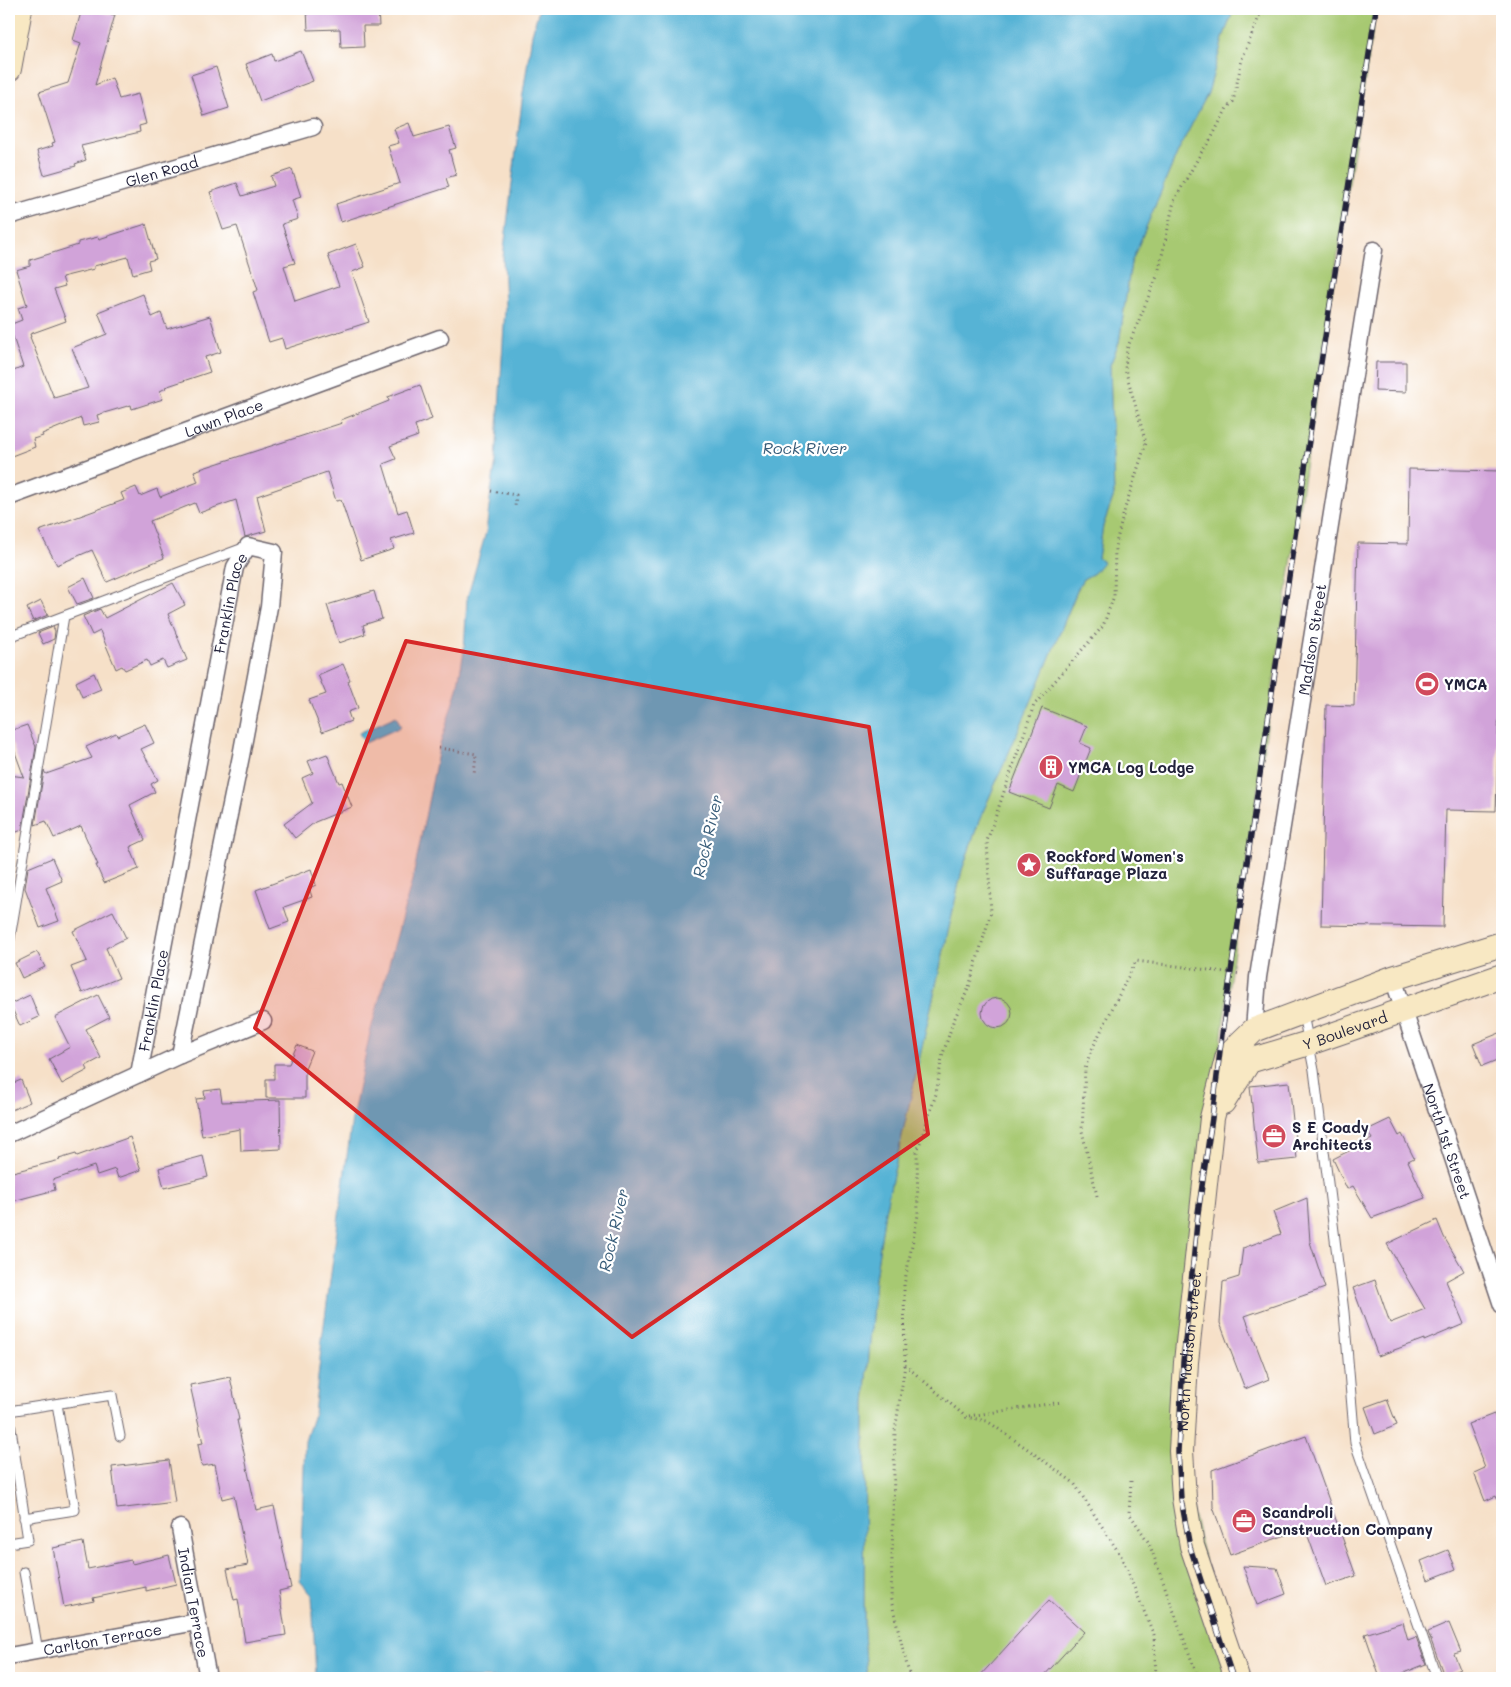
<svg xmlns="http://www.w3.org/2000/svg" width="1511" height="1687" font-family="Mali,sans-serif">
  <rect width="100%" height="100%" fill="#fff"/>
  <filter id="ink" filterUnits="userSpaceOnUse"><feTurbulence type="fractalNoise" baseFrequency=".02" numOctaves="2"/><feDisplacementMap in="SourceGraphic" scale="10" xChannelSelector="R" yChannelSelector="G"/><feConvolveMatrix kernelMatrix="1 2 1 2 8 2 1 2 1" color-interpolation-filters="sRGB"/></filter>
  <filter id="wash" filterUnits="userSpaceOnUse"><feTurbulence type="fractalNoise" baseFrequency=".0096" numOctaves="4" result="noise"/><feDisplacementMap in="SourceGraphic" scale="20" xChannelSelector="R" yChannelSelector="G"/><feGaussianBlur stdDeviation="1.12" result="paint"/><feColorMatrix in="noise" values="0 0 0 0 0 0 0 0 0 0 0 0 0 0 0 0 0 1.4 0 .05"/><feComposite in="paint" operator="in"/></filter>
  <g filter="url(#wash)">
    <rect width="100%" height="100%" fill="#f6e0c8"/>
    <path fill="#a7c972" stroke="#647656" d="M 1234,9 L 1376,9 L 1311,427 L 1223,1026 L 1178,1451 L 1233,1678 L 867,1678 L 864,1633 L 865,1404 L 875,1279 L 885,1211 L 962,870 L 979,821 L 1040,681 L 1079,586 L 1083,579 L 1094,573 L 1098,558 L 1103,526 L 1114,495 L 1110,365 L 1119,343 L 1131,263 L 1178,151 L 1208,93 L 1224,35 Z"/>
    <path fill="#57b3d5" stroke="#3c6a88" d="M 539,9 L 1234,9 L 1224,35 L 1208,93 L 1178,151 L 1131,263 L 1119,343 L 1110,365 L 1114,495 L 1103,526 L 1098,558 L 1103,562 L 1094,573 L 1083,579 L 1079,586 L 1040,681 L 979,821 L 962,870 L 885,1211 L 875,1279 L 865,1404 L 864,1633 L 867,1678 L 316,1678 L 312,1595 L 300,1581 L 305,1441 L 314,1414 L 322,1340 L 352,1119 L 370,1033 L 413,877 L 439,748 L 457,689 L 464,651 L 467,599 L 486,532 L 491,491 L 496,461 L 505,308 L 503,257 L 523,93 L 532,34 Z
      M 396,716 L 401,727 L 365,743 L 359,733 Z"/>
    <g id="blocks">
      <path fill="#d1a3d9" d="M 82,9 L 115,15 L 95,85 L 112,78 L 119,99 L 138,94 L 146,124 L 139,126 L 140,132 L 81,146 L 86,160 L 75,164 L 76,166 L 44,175 L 37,151 L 53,146 L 52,143 L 55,142 L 39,92 L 68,83 L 81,43 L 73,40 Z
        M 307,9 L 378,9 L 379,26 L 363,26 L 364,47 L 341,48 L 340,29 L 308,30 Z
        M 301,51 L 313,81 L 260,101 L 246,64 L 272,54 L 274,61 Z
        M 216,67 L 229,108 L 204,116 L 191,75 Z
        M 409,123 L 414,137 L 449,127 L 456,148 L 449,150 L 456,175 L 446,178 L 449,187 L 341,222 L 336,204 L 400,183 L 388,146 L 399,143 L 394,129 Z
        M 292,169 L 301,197 L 292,200 L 298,219 L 282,224 L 295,263 L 284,266 L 295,301 L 339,286 L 328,255 L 356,244 L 365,267 L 352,272 L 369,322 L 285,349 L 282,338 L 269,342 L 253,292 L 258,290 L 237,226 L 223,230 L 210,192 L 237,183 L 242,196 L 274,186 L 271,176 Z
        M 146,224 L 156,259 L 148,261 L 150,269 L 133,274 L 128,257 L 94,266 L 94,269 L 62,277 L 65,286 L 54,289 L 66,321 L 30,334 L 31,337 L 30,337 L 54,398 L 88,388 L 72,348 L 107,334 L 98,312 L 143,294 L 152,317 L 161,313 L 167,329 L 210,316 L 221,352 L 205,357 L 210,372 L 165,387 L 166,388 L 160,391 L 163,399 L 132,409 L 131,405 L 97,415 L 99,422 L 83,426 L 81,418 L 42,434 L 43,436 L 33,439 L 35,447 L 9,457 L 9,373 L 23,367 L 9,325 L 22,320 L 18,308 L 27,305 L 16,270 L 30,266 L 30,260 L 78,245 L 78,242 L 98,237 L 99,239 Z
        M 1376,362 L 1406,362 L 1406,392 L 1375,391 Z
        M 420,385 L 432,419 L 415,425 L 418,436 L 390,446 L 396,459 L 383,464 L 398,513 L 407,510 L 414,533 L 391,540 L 394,549 L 361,560 L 341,500 L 336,501 L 327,472 L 257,496 L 266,531 L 245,537 L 236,500 L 199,513 L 195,503 L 150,521 L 164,558 L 107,582 L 92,550 L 57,565 L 39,531 L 124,500 L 121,493 L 136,487 L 140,496 L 157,489 L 160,497 L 198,482 L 194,471 L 342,423 L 341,420 L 389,401 L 388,397 Z
        M 1409,469 L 1502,471 L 1502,663 L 1500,663 L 1496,811 L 1446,810 L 1443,927 L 1321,925 L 1326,705 L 1354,706 L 1358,543 L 1408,544 Z
        M 85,578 L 94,598 L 77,604 L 68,587 Z
        M 173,583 L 185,605 L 168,614 L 187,660 L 167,668 L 163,660 L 150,666 L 147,660 L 125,670 L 122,666 L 116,669 L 100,631 L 92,635 L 83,616 L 100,609 L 105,618 Z
        M 374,591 L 382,619 L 363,625 L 365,634 L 339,643 L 327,605 Z
        M 41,601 L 48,615 L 33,621 L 27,608 Z
        M 53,627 L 55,631 L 54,639 L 43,644 L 38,633 Z
        M 343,664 L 350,680 L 348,681 L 358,708 L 348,712 L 351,721 L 322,732 L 309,700 L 326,694 L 318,675 Z
        M 94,673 L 101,689 L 82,697 L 76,682 Z
        M 1042,708 L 1087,726 L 1080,743 L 1091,748 L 1074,792 L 1058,785 L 1049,808 L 1009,792 Z
        M 145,724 L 154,743 L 141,749 L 158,780 L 151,784 L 155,792 L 130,805 L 145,840 L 130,847 L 139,869 L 104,883 L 96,865 L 98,865 L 81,826 L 54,838 L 46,821 L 35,825 L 44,771 L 46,774 L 92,758 L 86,747 L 116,733 L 117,736 Z
        M 27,725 L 36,747 L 22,830 L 9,835 L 9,775 L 24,777 L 9,736 L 9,731 Z
        M 327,754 L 339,783 L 342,782 L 352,807 L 315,822 L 295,838 L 284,824 L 312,803 L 302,778 L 313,773 L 308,761 Z
        M 52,858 L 62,881 L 46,888 L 59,921 L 40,928 L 25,888 L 28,868 Z
        M 311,869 L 316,885 L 309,888 L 312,897 L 284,907 L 289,922 L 270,929 L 256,890 Z
        M 113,911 L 126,938 L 106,948 L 119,978 L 82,993 L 71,967 L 87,961 L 73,931 Z
        M 37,952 L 45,967 L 22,978 L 15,963 Z
        M 30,995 L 39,1017 L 20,1026 L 10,1004 Z
        M 98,995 L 109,1017 L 86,1029 L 101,1058 L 86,1066 L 88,1070 L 62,1084 L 49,1059 L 70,1047 L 55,1017 Z
        M982 1013a15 15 0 1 1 30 0a15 15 0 1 1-30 0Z
        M 1502,1032 L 1502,1058 L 1482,1066 L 1473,1044 Z
        M 297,1045 L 312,1051 L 305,1068 L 305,1098 L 266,1098 L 266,1079 L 274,1079 L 274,1064 L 289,1064 Z
        M 21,1080 L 30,1102 L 9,1111 L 9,1085 Z
        M 1289,1082 L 1297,1159 L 1258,1163 L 1250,1086 Z
        M 220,1089 L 222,1102 L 280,1100 L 281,1149 L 241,1151 L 240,1129 L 202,1136 L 196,1099 L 205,1098 L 204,1091 Z
        M 1390,1119 L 1399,1136 L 1402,1134 L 1414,1158 L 1408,1161 L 1425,1198 L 1372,1218 L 1353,1186 L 1347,1189 L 1333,1159 L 1372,1139 L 1367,1130 Z
        M 130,1137 L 141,1170 L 118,1178 L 115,1169 L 97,1175 L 94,1166 L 53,1180 L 55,1190 L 9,1202 L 9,1173 L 60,1160 L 59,1159 L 76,1154 L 77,1156 Z
        M 203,1156 L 208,1177 L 164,1188 L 159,1168 Z
        M 1307,1198 L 1310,1242 L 1325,1288 L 1245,1316 L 1269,1379 L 1245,1389 L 1220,1323 L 1223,1282 L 1239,1277 L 1243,1248 L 1281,1234 L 1273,1212 Z
        M 1437,1220 L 1444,1237 L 1464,1271 L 1446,1281 L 1464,1324 L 1424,1341 L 1424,1339 L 1378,1356 L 1353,1288 L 1375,1280 L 1390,1323 L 1425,1309 L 1387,1244 Z
        M 230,1377 L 239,1420 L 237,1420 L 256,1510 L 274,1506 L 291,1588 L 279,1591 L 286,1635 L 245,1642 L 238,1599 L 234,1600 L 227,1569 L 248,1565 L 234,1496 L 222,1499 L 215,1464 L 202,1466 L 198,1444 L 203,1443 L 190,1385 Z
        M 1387,1399 L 1397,1425 L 1375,1434 L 1365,1407 Z
        M 1494,1414 L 1502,1435 L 1501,1509 L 1496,1496 L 1485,1501 L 1474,1473 L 1485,1468 L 1468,1424 Z
        M 1306,1436 L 1356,1576 L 1326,1586 L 1305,1528 L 1230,1555 L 1213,1507 L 1212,1470 Z
        M 169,1460 L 175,1502 L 117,1509 L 112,1467 Z
        M 83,1542 L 88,1569 L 131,1560 L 132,1564 L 169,1555 L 176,1584 L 146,1591 L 146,1587 L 93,1598 L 94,1601 L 64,1607 L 53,1548 Z
        M 1448,1550 L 1456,1569 L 1428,1580 L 1421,1561 Z
        M 1243,1566 L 1277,1568 L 1286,1594 L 1257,1605 Z
        M 1049,1600 L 1084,1632 L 1042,1678 L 978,1678 Z
        M 1403,1622 L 1408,1640 L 1416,1637 L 1426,1664 L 1391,1678 L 1380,1678 L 1365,1634 Z
        M 1449,1623 L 1461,1652 L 1454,1654 L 1460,1669 L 1444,1676 L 1428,1632 Z"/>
    </g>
  </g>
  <g filter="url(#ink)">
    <use href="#blocks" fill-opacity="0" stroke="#6c646c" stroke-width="1"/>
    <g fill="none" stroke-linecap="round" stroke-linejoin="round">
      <defs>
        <path id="lane" d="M 9,637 L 64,616
          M 9,944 L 64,616 L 246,547
          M 1303,1014 L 1314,1070 L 1344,1312 L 1355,1443 L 1437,1678
          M 9,1411 L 112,1395 L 120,1436
          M 9,1416 L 28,1540 L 9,1543
          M 24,1518 L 75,1510 L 57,1404
          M 24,1572 L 38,1651"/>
        <g id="street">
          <path id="s1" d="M 9,216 L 313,127"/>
          <path id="s2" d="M 9,497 L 440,338"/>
          <path id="s3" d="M 1393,978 L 1502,1305"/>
          <path id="s4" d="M 1254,1030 L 1258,977 L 1374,250"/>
          <path id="s5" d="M 139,1074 L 235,567 L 248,546 L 274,552 L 269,607 L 241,756 L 180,1055"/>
          <path d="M 9,1134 L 180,1055 L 263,1021"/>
          <path id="s6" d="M 180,1528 L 208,1678"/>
          <path id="s7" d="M 9,1656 L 197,1622"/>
        </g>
        <g id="secondary">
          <path d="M 9,69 L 20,9"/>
          <path id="s8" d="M 1223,1102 L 1249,1061 L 1309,1043 L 1502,976"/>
          <path id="s9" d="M 1237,1678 L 1192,1546 L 1184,1498 L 1181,1451 L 1186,1362 L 1212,1118 L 1228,1055 L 1254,1030 L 1393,978 L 1502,944"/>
        </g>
      </defs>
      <use href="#lane" stroke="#6c646c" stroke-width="11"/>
      <use href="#street" stroke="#6c646c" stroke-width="19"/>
      <use href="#secondary" stroke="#6c646c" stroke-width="26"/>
      <path stroke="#6c646c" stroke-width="3" stroke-dasharray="1 4" stroke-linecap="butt" d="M 491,491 L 516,495 L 515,507
        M 439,748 L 476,754 L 474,776
        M 1097,1196 L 1082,1131 L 1085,1069 L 1090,1053 L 1136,961 L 1241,974
        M 905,1365 L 966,1417 L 987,1421 L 1029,1450 L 1074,1483 L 1121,1556 L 1154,1635 L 1156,1678
        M 969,1416 L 1062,1402
        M 1131,1481 L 1129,1513 L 1149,1543 L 1198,1678
        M 910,1678 L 891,1600 L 895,1431 L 905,1365 L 904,1285 L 918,1215 L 917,1152 L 936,1094 L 942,1057 L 953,1022 L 969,987 L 991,912 L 987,841 L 1034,705 L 1103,626 L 1114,596 L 1115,547 L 1125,508 L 1146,443 L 1125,369 L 1127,349 L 1158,274 L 1174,201 L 1201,153 L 1212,137 L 1227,108 L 1233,102 L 1242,59 L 1262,9"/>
      <use href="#lane" stroke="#fff" stroke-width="9"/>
      <use href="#street" stroke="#fff" stroke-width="16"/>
      <use href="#secondary" stroke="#f8e8c3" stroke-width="24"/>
      <defs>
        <path id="rail" d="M 1233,1678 L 1190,1547 L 1181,1499 L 1178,1451 L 1183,1362 L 1198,1213 L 1212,1118 L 1223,1026 L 1311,427 L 1376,9"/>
      </defs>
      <use href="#rail" stroke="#22223b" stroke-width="5.5"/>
      <use href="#rail" stroke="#fff" stroke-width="4" stroke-dasharray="11" stroke-linecap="butt"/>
    </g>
  </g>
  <path fill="#d62828" fill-opacity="0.2" stroke="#d62828" stroke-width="4" stroke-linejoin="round" d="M 406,641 L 869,727 L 928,1134 L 632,1337 L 255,1028 Z"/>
  <defs>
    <symbol id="stadium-disc" viewBox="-11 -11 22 22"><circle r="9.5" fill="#d1495b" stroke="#fff"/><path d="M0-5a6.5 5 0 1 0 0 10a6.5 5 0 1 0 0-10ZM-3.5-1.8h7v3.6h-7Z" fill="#fff"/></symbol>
    <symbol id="building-disc" viewBox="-11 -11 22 22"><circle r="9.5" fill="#d1495b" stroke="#fff"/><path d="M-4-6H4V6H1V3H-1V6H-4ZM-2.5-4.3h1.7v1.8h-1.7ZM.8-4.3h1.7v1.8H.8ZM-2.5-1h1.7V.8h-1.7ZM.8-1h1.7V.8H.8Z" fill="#fff"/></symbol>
    <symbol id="sight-disc" viewBox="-11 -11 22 22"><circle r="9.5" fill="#d1495b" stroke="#fff"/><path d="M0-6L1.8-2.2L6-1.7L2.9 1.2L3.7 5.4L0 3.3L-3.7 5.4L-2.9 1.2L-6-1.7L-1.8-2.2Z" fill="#fff"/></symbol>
    <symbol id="office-disc" viewBox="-11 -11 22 22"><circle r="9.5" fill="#d1495b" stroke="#fff"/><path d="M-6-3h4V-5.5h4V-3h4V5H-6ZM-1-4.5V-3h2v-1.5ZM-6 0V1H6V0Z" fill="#fff"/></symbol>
  </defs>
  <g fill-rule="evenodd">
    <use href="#stadium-disc" x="1413" y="670" width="28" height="28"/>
    <use href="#building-disc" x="1037" y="753" width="28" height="28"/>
    <use href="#sight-disc" x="1015" y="851" width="28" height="28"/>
    <use href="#office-disc" x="1260" y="1122" width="28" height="28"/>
    <use href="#office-disc" x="1230" y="1507" width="28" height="28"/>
  </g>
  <g text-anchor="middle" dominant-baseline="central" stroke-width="4.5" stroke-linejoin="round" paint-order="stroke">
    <g font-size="15" fill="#22223b" stroke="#fff">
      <text stroke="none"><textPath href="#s1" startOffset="159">Glen Road</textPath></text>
      <text stroke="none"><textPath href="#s2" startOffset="229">Lawn Place</textPath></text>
      <text stroke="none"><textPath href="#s5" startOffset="480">Franklin Place</textPath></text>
      <text stroke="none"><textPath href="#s4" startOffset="395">Madison Street</textPath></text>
      <text stroke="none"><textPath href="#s5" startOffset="75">Franklin Place</textPath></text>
      <text stroke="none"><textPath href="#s8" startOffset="149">Y Boulevard</textPath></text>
      <text stroke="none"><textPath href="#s3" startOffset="172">North 1st Street</textPath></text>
      <text stroke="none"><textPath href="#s9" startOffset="335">North Madison Street</textPath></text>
      <text stroke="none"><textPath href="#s6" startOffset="76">Indian Terrace</textPath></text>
      <text stroke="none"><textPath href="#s7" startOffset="95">Carlton Terrace</textPath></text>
    </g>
    <g font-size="15" font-weight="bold" fill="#22223b" stroke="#fff" text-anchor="start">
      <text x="1444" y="684">YMCA</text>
      <text x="1068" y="767">YMCA Log Lodge</text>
      <text x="1046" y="856">Rockford Women's<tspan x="1046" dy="17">Suffarage Plaza</tspan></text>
      <text x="1292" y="1127">S E Coady<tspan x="1292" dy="17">Architects</tspan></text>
      <text x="1262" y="1512">Scandroli<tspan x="1262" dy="17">Construction Company</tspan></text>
    </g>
    <g font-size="16" font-style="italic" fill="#375c79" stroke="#fff">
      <text x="805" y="447">Rock River</text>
      <text transform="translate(707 836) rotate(-77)">Rock River</text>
      <text transform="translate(613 1230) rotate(-77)">Rock River</text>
    </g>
  </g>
  <rect width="1511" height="1687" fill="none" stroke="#fff" stroke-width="30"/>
</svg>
